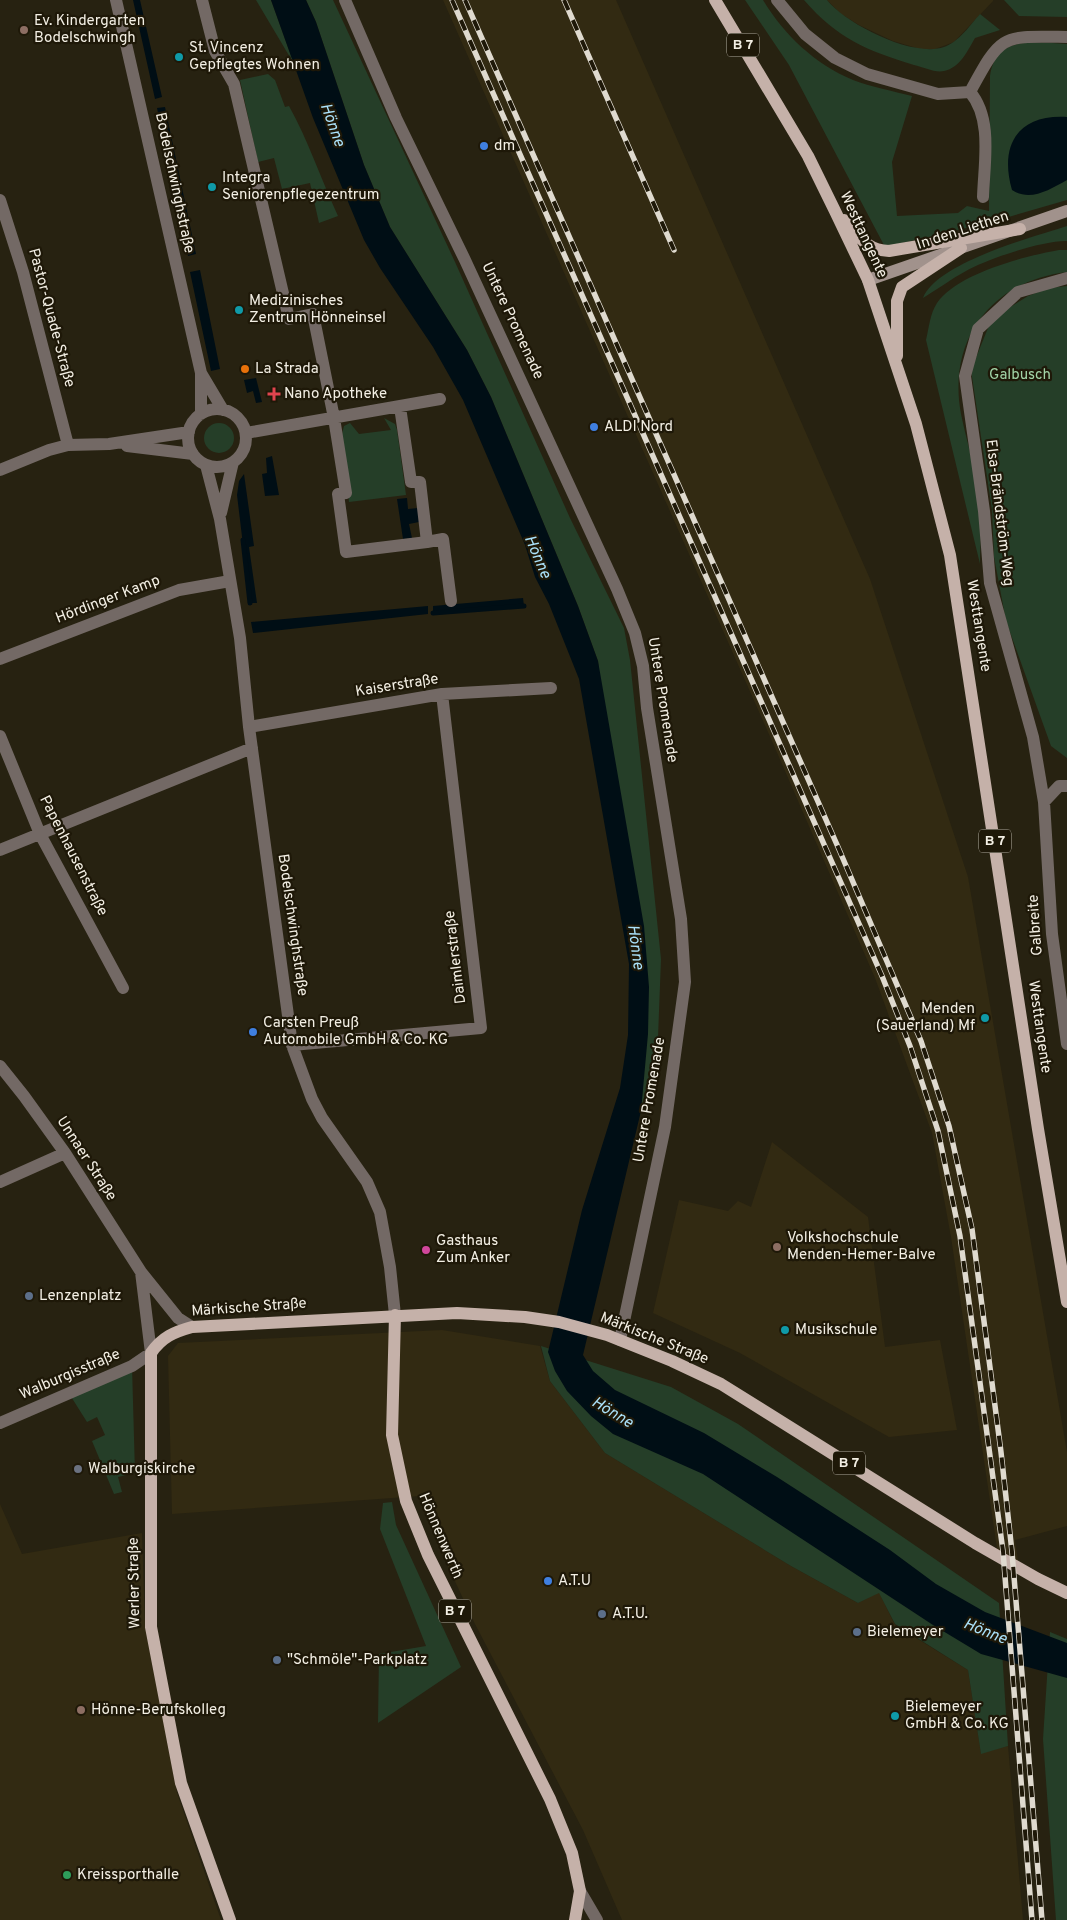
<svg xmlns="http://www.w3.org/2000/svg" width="1067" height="1920" font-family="Overpass,sans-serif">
  <rect width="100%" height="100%" fill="#272211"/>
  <path fill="#322a12" d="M 443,0 L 616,0 L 870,579 L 968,877 L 1067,1452 L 1067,1526 L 1015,1540 L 1019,1567 L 998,1555 L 951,1237 L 932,1133 L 875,978 L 772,741 Z
    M 827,0 L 993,0 L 993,1 L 954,42 L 935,49 L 920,49 L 893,41 L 859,25 L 841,14 Z
    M 772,1142 L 868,1217 L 885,1347 L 940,1340 L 957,1430 L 889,1437 L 740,1353 L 653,1313 L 679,1200 L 728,1211 L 738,1201 L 751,1207 Z
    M 442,1330 L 540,1346 L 550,1381 L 605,1453 L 791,1566 L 858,1603 L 879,1592 L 895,1625 L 968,1670 L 981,1753 L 1008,1746 L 1023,1920 L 622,1920 L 583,1830 L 475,1624 L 437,1543 L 420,1496 L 172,1514 L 168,1356 L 178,1343 Z
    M 0,1504 L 22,1554 L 142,1533 L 145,1627 L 177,1793 L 221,1920 L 0,1920 Z"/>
  <path fill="#253e28" d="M 256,0 L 271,0 L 294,64 Z
    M 306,0 L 333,0 L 455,262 L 570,518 L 624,628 L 630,660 L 661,959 L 658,1038 L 641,1111 L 643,1084 L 598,661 L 578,606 L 491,397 L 467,350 L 390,227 L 364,165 L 316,22 Z
    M 745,0 L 763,0 C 784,35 815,64 853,80 C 871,87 893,91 912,96 L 892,162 L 897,216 L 958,213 L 967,206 L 989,211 L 990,76 C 996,34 1036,43 1067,44 L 1067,200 L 988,223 L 885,247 L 789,65 Z
    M 804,0 L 827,0 C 846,24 913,58 944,47 C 959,42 970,25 980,14 L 1000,30 L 975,38 C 968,50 960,68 944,71 C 935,73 923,67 914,65 C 866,50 838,39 804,0 Z
    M 1004,0 L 1067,0 L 1067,17 L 1019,16 Z
    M 268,74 L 275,80 L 285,107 L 289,106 C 308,140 321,179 338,216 L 319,223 L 310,183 L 282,189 L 274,158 L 258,162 L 240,80 Z
    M 1067,226 L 1067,241 C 1044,240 987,259 966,271 C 951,279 938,289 923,298 C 936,263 1033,237 1067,226 Z
    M 1059,250 L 1067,250 L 1067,272 C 992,281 947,339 961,414 C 967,444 978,475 980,507 C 982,525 980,545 980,564 L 926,340 C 929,327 930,314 937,303 C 958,273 1025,256 1059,250 Z
    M 1067,286 L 1067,758 L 1051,746 L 1006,621 L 994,557 L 992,510 L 971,370 L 988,328 L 1001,313 L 1028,296 L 1049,288 Z
    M 384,418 L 395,424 L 397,430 L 406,495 L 349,502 L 342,434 L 344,426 L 350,423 L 359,434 L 391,430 Z
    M204 438a15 15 0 1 1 30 0a15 15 0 1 1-30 0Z
    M 541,1346 L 671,1387 L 738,1424 L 999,1603 L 1008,1746 L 981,1754 L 968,1670 L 895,1624 L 879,1593 L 858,1603 L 791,1566 L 605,1453 L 550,1381 Z
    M 132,1366 L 135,1473 L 118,1477 L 122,1492 L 114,1494 L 92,1441 L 105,1435 L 97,1417 L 87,1422 L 70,1395 Z
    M 392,1502 L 396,1525 L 461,1667 L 378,1723 L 379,1654 L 426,1646 L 380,1529 L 383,1503 Z
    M 1050,1632 L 1067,1639 L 1067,1920 L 1056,1920 L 1043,1739 Z"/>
  <path fill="#000e15" d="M 133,0 L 140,0 L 162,97 L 155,99 Z
    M 271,0 L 306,0 L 316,22 L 364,165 L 390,227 L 467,350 L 491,397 L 578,606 L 598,661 L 644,926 L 649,987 L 648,1034 L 641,1111 L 583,1355 L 593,1371 L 615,1390 L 704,1433 L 777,1477 L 890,1550 L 936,1584 L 985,1612 L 1067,1643 L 1067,1678 L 981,1654 L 933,1625 L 703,1474 L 613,1434 L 591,1416 L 567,1391 L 555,1371 L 548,1352 L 582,1210 L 620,1088 L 628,1035 L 629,964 L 579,679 L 549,604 L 535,577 L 525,545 L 463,400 L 433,347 L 380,268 L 364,240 L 313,118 Z
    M 165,107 L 196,254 L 188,256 L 157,108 Z
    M 1067,117 L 1067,180 C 1049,190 1030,202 1012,190 C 999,145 1018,114 1067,117 Z
    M 200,270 L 220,369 L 211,371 L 190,272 Z
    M 256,378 L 262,402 L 256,403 L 253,391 L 247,393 L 244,380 Z
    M 272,456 L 279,495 L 265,496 L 262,474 L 267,473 L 266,458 Z
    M 244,474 L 254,546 L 249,547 L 257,603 L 250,603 L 237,495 L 239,481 Z
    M 407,498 L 408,509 L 418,508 L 419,522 L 409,524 L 412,538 L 403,539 L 397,499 Z
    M 523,598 L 524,606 L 433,613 L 433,606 Z
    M 428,606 L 428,614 L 253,633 L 251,622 Z"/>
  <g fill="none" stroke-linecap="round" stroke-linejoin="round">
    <path stroke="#000e15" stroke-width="5" d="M 243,540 L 250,603
      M 433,613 L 524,606"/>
    <path stroke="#736965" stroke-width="12" d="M 116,0 L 201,373 L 201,414
      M 202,0 L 215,51 L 234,84 L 289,319 L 313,314 L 334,418 L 346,493 L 338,494 L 346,552 L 427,542 L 420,482 L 411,482 L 400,407
      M 345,0 L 396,118 L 465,260 L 617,589 L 635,633 L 643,666 L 647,708 L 681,919 L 685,982 L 665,1127 L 620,1340
      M 777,0 L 805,34 L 835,58 L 867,74 L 938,94 L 970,92 C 1002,33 1001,36 1067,37
      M 970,92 C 993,119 984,163 983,197
      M 0,200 L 23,272 L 68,445
      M 1067,278 L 1018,292 L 978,329 L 965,376 L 984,511 L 990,583 L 1033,737 L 1044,802 L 1052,934 L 1067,1044
      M 201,373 L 223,410
      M188 438a29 29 0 1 1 58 0a29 29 0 1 1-58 0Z
      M 246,433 L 440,399
      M 127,446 L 193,454
      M 206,465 L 220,519 L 240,638 L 249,727 L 292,1045 L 312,1099 L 322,1118 L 367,1182 L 380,1212 L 390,1267 L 395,1315
      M 0,470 L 49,450 L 68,445 L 109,444 L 189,432
      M 221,513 L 233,462
      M 427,542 L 443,539 L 451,601
      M 0,659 L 179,590 L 230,581
      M 249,727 L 442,694 L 551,688
      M 0,736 L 40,834 L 123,988
      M 1044,802 L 1059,786 L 1067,786
      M 0,850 L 252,748
      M 292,1045 L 481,1028 L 442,694
      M 0,1066 L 24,1096 L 65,1153 L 141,1272 L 178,1318 L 192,1327
      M 0,1182 L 65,1153
      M 0,1423 L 132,1366 L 151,1353 L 141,1272
      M 580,1891 L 597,1920"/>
    <path stroke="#a1928c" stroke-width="12" d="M 868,280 L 1067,211"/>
    <path stroke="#c5b1a9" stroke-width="12" d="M 715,0 L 808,156 L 835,211 L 868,280 L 916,424 L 950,555 L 1038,1129 L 1067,1302
      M 844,220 C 859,236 866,250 889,251 L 1020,229
      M 897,356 L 897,301 L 902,287 L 961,248
      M 395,1315 L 392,1435 L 406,1501 L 428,1555 L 550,1799 L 572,1853 L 580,1891 L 575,1920
      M 230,1920 L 181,1783 L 151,1627 L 151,1353 C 162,1337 174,1332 192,1327 L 457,1313 L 525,1317 L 559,1322 L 607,1335 L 672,1361 L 721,1384 L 975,1543 L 1038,1579 L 1067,1593"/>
    <defs>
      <path id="rail" d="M 452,0 L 882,976 L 910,1046 L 938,1131 L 960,1236 L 1003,1551 L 1032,1920
        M 465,0 L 838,847 L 921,1041 L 949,1126 L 972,1229 L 1001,1452 L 1012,1552 L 1042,1920
        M 564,0 L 674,250"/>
    </defs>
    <use href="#rail" stroke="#dfdacf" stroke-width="5.5"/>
    <use href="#rail" stroke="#1e1808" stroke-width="4" stroke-dasharray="11" stroke-linecap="butt"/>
  </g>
  <g fill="#8d6e63" stroke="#1e1808" stroke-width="2">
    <circle cx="24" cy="30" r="5"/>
    <circle cx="777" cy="1247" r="5"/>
    <circle cx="81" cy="1710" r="5"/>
  </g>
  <g fill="#0f9aa8" stroke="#1e1808" stroke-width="2">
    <circle cx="179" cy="57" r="5"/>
    <circle cx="212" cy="187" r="5"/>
    <circle cx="239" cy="310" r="5"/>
    <circle cx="985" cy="1018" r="5"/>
    <circle cx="785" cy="1330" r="5"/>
    <circle cx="895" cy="1716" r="5"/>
  </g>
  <g fill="#3f7fe0" stroke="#1e1808" stroke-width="2">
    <circle cx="484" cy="146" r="5"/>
    <circle cx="594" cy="427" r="5"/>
    <circle cx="253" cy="1032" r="5"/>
    <circle cx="548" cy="1581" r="5"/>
  </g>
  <circle fill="#e8710a" stroke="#1e1808" stroke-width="2" cx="245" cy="369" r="5"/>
  <path fill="#e0444e" stroke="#1e1808" stroke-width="2" d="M271.5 386.5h5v5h5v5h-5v5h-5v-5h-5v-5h5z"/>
  <circle fill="#d1479c" stroke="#1e1808" stroke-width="2" cx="426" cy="1250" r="5"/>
  <g fill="#5c6f8a" stroke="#1e1808" stroke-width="2">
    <circle cx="29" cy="1296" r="5"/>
    <circle cx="602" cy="1614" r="5"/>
    <circle cx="857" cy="1632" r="5"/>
    <circle cx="277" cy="1660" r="5"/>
  </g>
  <circle fill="#6b7280" stroke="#1e1808" stroke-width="2" cx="78" cy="1469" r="5"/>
  <circle fill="#2e9e5b" stroke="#1e1808" stroke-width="2" cx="67" cy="1875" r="5"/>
  <g text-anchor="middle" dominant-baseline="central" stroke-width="4.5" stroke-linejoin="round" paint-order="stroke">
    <g fill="#1e1808" stroke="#b3aea2" stroke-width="1">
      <rect x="727" y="33.5" width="32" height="23" rx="4"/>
      <rect x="979" y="829.5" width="32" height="23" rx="4"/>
      <rect x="833" y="1451.5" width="32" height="23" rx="4"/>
      <rect x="439" y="1599.5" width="32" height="23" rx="4"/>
    </g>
    <g font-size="14" font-weight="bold" fill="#f3efe4">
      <text x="743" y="45">B 7</text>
      <text x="995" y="841">B 7</text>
      <text x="849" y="1463">B 7</text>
      <text x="455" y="1611">B 7</text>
    </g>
    <g font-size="15" fill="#f3efe4" stroke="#1e1808" text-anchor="start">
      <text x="34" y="21">Ev. Kindergarten<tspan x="34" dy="17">Bodelschwingh</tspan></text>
      <text x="189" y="48">St. Vincenz<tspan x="189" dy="17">Gepflegtes Wohnen</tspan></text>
      <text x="494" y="146">dm</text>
      <text x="222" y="178">Integra<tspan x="222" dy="17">Seniorenpflegezentrum</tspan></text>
      <text x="249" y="301">Medizinisches<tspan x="249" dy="17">Zentrum Hönneinsel</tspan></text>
      <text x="255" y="369">La Strada</text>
      <text x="284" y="394">Nano Apotheke</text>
      <text x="604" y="427">ALDI Nord</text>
      <text x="975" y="1009" text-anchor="end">Menden<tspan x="975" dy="17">(Sauerland) Mf</tspan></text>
      <text x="263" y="1023">Carsten Preuß<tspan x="263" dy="17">Automobile GmbH &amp; Co. KG</tspan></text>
      <text x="787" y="1238">Volkshochschule<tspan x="787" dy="17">Menden-Hemer-Balve</tspan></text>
      <text x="436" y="1241">Gasthaus<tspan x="436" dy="17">Zum Anker</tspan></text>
      <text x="39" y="1296">Lenzenplatz</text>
      <text x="795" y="1330">Musikschule</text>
      <text x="88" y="1469">Walburgiskirche</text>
      <text x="558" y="1581">A.T.U</text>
      <text x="612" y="1614">A.T.U.</text>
      <text x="867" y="1632">Bielemeyer</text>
      <text x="287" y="1660">"Schmöle"-Parkplatz</text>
      <text x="905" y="1707">Bielemeyer<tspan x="905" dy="17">GmbH &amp; Co. KG</tspan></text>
      <text x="91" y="1710">Hönne-Berufskolleg</text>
      <text x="77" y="1875">Kreissporthalle</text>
    </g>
    <g font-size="15" fill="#f3efe4" stroke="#1e1808">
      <text transform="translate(174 183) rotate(78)">Bodelschwinghstraße</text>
      <text transform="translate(963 231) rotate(-18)">In den Liethen</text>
      <text transform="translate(863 235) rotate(65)">Westtangente</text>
      <text transform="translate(51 318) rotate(75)">Pastor-Quade-Straße</text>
      <text transform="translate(512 321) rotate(65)">Untere Promenade</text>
      <text transform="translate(999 513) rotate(83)">Elsa-Brändström-Weg</text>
      <text transform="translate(108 600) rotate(-21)">Hördinger Kamp</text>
      <text transform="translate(978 626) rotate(81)">Westtangente</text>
      <text transform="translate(397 686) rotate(-9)">Kaiserstraße</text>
      <text transform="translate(662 700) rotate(81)">Untere Promenade</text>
      <text transform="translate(73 856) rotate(63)">Papenhausenstraße</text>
      <text transform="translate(292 925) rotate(82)">Bodelschwinghstraße</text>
      <text transform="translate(1036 925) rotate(-94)">Galbreite</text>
      <text transform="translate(456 957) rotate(-97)">Daimlerstraße</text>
      <text transform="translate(1039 1027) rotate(82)">Westtangente</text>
      <text transform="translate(650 1100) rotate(-80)">Untere Promenade</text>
      <text transform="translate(86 1159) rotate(57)">Unnaer Straße</text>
      <text transform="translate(249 1308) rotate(-4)">Märkische Straße</text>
      <text transform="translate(654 1339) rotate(22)">Märkische Straße</text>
      <text transform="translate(70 1375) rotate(-23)">Walburgisstraße</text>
      <text transform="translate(440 1536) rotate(67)">Hönnenwerth</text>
      <text transform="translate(135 1583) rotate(-91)">Werler Straße</text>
    </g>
    <g font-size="15" fill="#a2d4a7" stroke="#1e1808">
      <text x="1020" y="375">Galbusch</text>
    </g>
    <g font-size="16" font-style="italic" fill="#abe2fb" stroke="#1e1808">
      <text transform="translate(332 125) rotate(70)">Hönne</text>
      <text transform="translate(537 557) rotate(67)">Hönne</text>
      <text transform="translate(635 947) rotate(82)">Hönne</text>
      <text transform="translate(612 1413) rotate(31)">Hönne</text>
      <text transform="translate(985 1632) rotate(22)">Hönne</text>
    </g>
  </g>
</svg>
